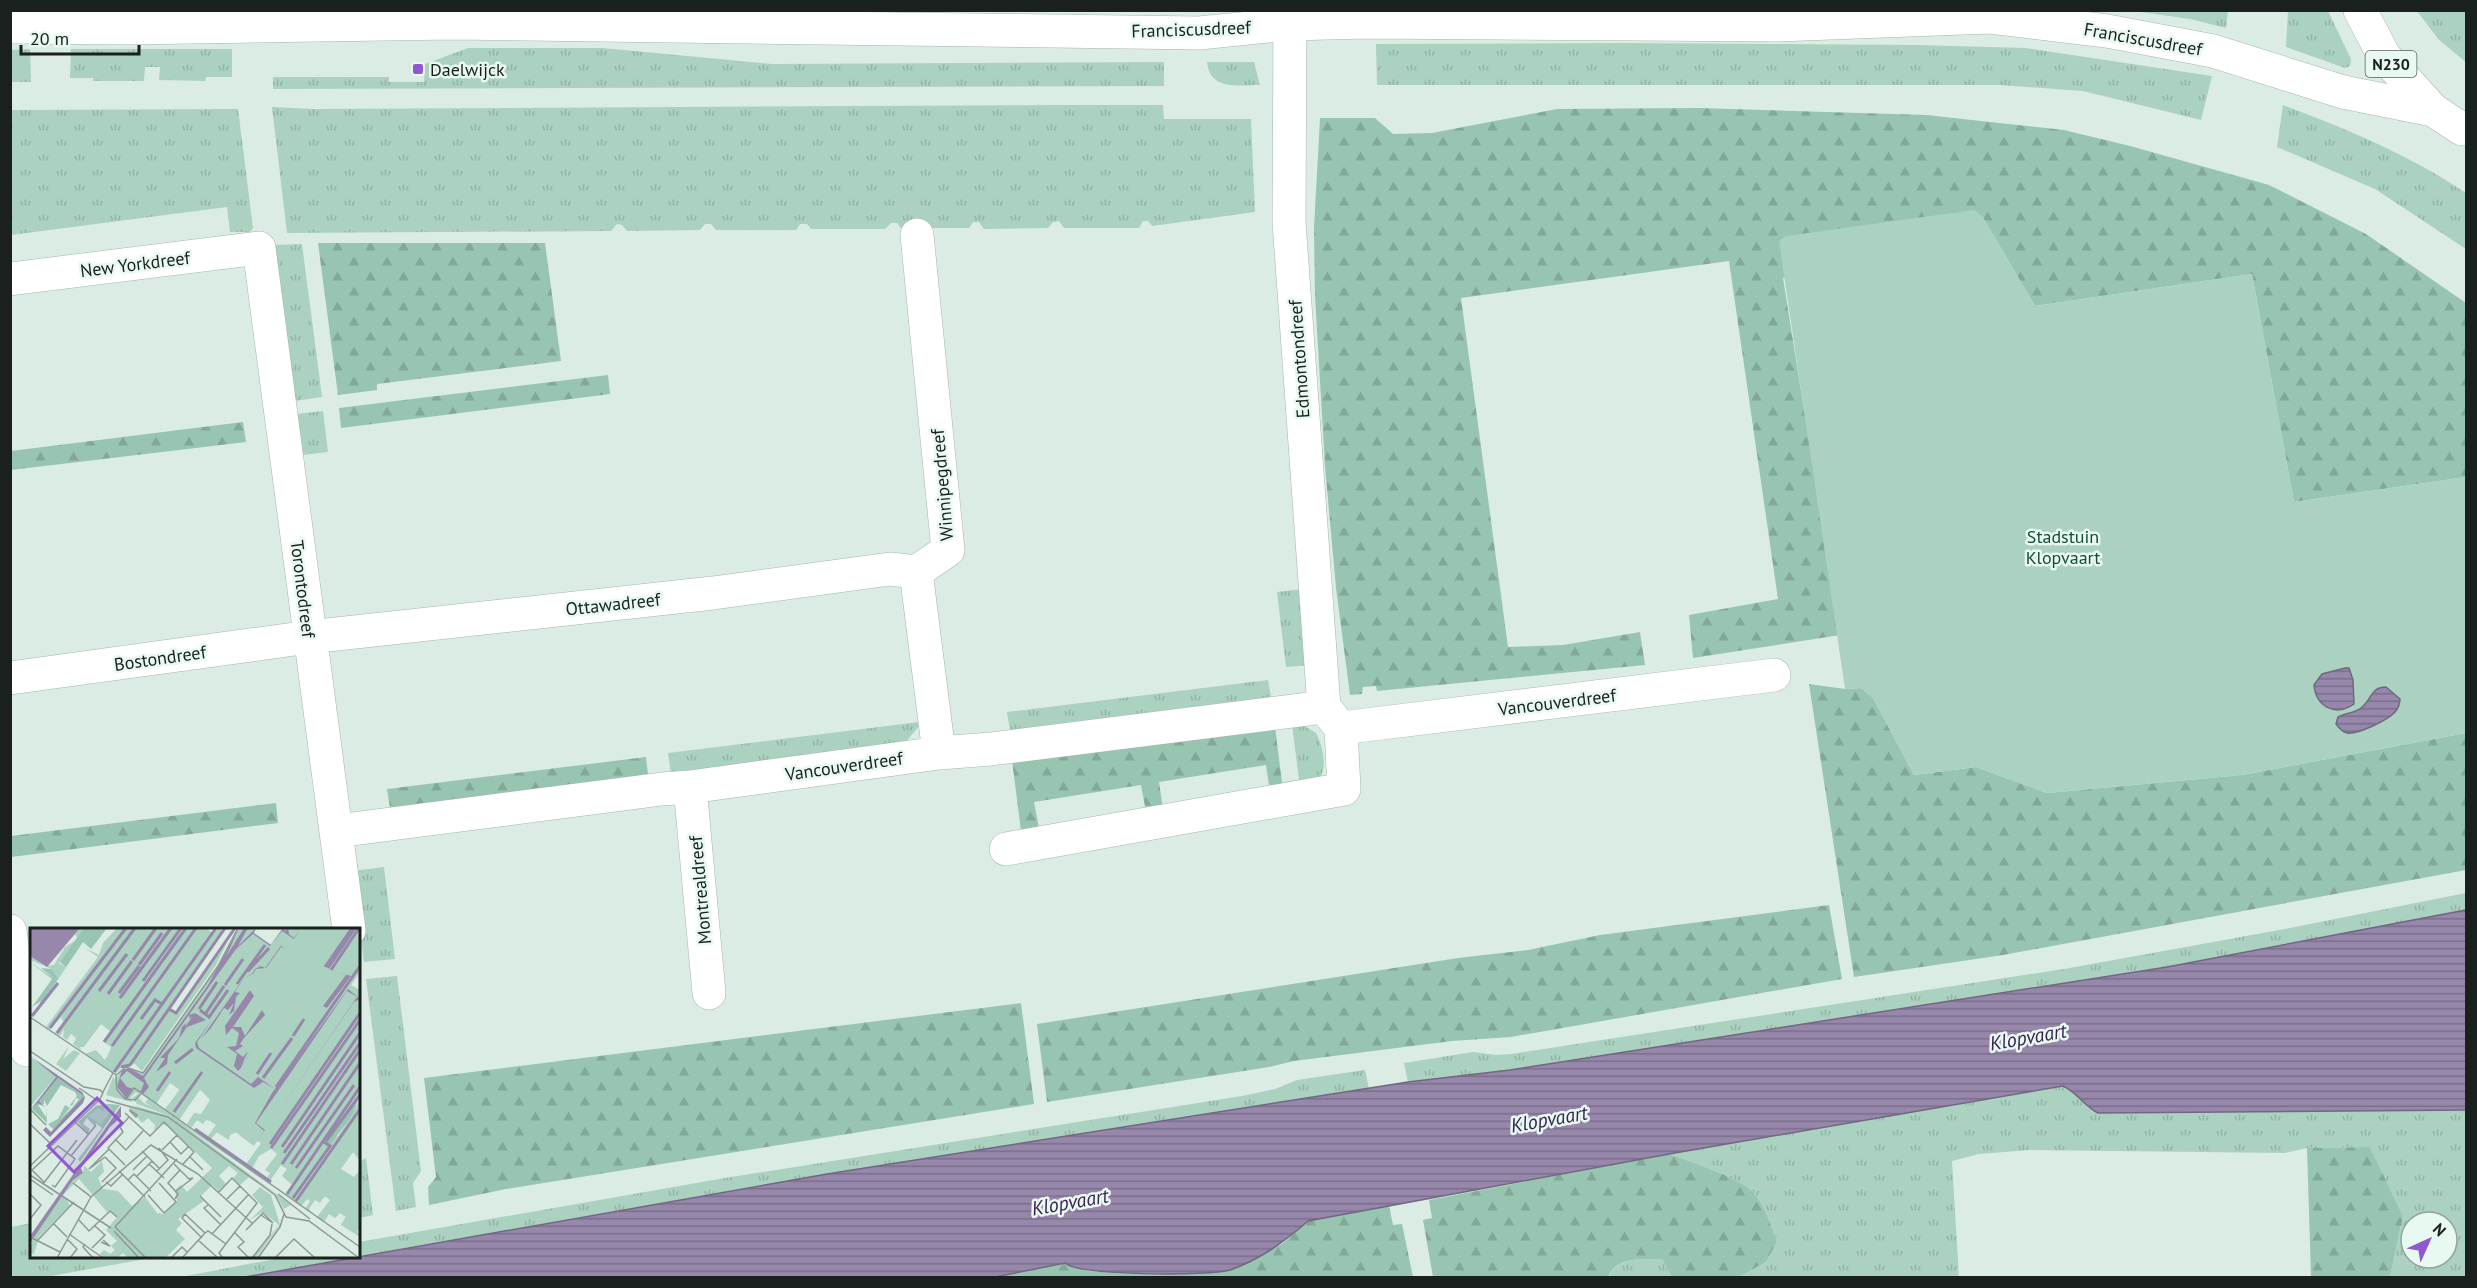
<svg xmlns="http://www.w3.org/2000/svg" width="2477" height="1288" font-family="'PT Sans',sans-serif">
  <defs>
    <pattern id="grass-tufts" width="24" height="20" patternUnits="userSpaceOnUse" patternTransform="scale(1.5)"><rect width="24" height="20" fill="#abd1c0"/><path d="M3 7l-1-3M5 7V3M7 7l1-3M15 17l-1-3M17 17v-4M19 17l1-3" fill="none" stroke="#93b3a5"/></pattern>
    <pattern id="forest-firs" width="22" height="20" patternUnits="userSpaceOnUse" patternTransform="scale(1.5)"><rect width="22" height="20" fill="#98c5b1"/><path d="M5 1l3.5 6h-7zM16 11l3.5 6h-7z" fill="#82a998"/></pattern>
    <pattern id="water-rules" width="6" height="5" patternUnits="userSpaceOnUse" patternTransform="scale(1.5)"><rect width="6" height="5" fill="#9687ab"/><path d="M0 2.5h6" fill="none" stroke="#7a6e8b"/></pattern>
  </defs>
  <rect width="100%" height="100%" fill="#daece4"/>
  <path fill="url(#grass-tufts)" fill-rule="evenodd" d="M 2134,11 L 2228,10 L 2228,11 L 2226,28 L 2190,19 Z
    M 2288,11 L 2328,11 L 2351,59 L 2350,66 L 2345,68 L 2286,47 Z
    M 2417,11 L 2466,11 L 2466,62 L 2439,40 Z
    M 1622,43 L 1918,45 L 2026,48 L 2212,76 L 2201,120 L 2083,91 L 2000,85 L 1377,85 L 1376,44 Z
    M 468,48 L 602,48 L 772,64 L 1164,62 L 1164,86 L 273,89 L 273,77 L 389,77 L 389,82 L 424,82 L 425,64 Z
    M 30,49 L 31,82 L 11,82 L 11,50 Z
    M 71,49 L 232,49 L 232,77 L 206,77 L 205,81 L 159,80 L 160,67 L 145,67 L 144,81 L 93,81 L 93,78 L 70,78 Z
    M 1207,62 L 1254,62 L 1260,85 C 1238,85 1210,91 1207,62 Z
    M 1066,105 L 1163,105 L 1164,119 L 1251,119 L 1255,212 L 1152,226 L 1148,221 L 1143,221 L 1139,228 L 1064,228 L 1059,221 L 1053,222 L 1048,228 L 984,229 L 979,222 L 973,222 L 969,228 L 901,228 L 897,223 L 891,223 L 885,229 L 811,229 L 807,224 L 800,224 L 796,230 L 716,230 L 711,224 L 705,224 L 700,230 L 627,231 L 622,225 L 617,224 L 611,231 L 287,233 L 272,107 L 314,109 Z
    M 2283,105 C 2347,129 2410,155 2466,193 L 2466,249 L 2375,189 L 2277,147 Z
    M 238,109 L 253,228 L 250,232 L 230,232 L 227,207 L 11,235 L 11,110 Z
    M 302,244 L 322,397 L 294,401 L 275,245 Z
    M 323,411 L 328,452 L 302,455 L 296,414 Z
    M 1303,589 L 1311,665 L 1286,667 L 1277,592 Z
    M 1268,680 L 1271,697 L 1010,730 L 1007,712 Z
    M 919,722 L 919,726 L 905,743 L 671,773 L 668,753 Z
    M 1292,725 L 1303,725 L 1316,733 C 1322,744 1329,769 1318,779 C 1313,782 1305,785 1300,787 Z
    M 384,867 L 395,959 L 364,962 L 353,871 Z
    M 2466,893 L 2466,910 L 2167,967 L 1510,1070 L 1408,1082 L 1404,1063 L 1473,1052 L 1496,1055 L 1511,1054 L 2064,969 L 2285,929 Z
    M 397,976 L 421,1171 L 413,1183 L 416,1207 L 396,1211 L 366,979 Z
    M 1365,1070 L 1369,1089 L 827,1174 L 359,1256 L 359,1242 L 725,1178 L 1242,1096 L 1275,1089 L 1297,1080 Z
    M 2063,1086 C 2077,1092 2084,1106 2098,1113 L 2466,1110 L 2466,1277 L 2390,1277 L 2403,1216 L 2370,1147 L 2307,1148 L 2285,1153 L 2030,1150 L 1979,1154 L 1952,1161 L 1959,1278 L 1739,1277 L 1766,1262 L 1777,1242 C 1771,1225 1765,1206 1753,1192 C 1742,1179 1687,1160 1669,1154 ZM 2411,1222 L 2447,1222 L 2447,1258 L 2411,1258 Z
    M 366,1158 L 373,1215 L 359,1218 L 359,1162 Z
    M 31,1223 L 32,1256 L 156,1257 L 46,1277 L 11,1277 L 11,1227 Z
    M 285,1257 L 357,1257 L 245,1277 L 176,1278 Z
    M 1662,1259 L 1672,1277 L 1608,1278 C 1618,1255 1642,1260 1662,1259 Z"/>
  <path fill="url(#forest-firs)" d="M 1698,108 L 1926,115 L 2064,130 L 2130,146 L 2269,185 L 2366,234 L 2466,303 L 2466,477 L 2294,502 L 2252,274 L 2035,306 L 1982,216 L 1783,278 L 1840,635 L 1693,658 L 1689,615 L 1778,599 L 1729,261 L 1461,298 L 1508,647 L 1563,645 L 1640,632 L 1645,665 L 1377,691 L 1376,686 L 1363,687 L 1362,694 L 1350,695 L 1336,588 L 1325,466 L 1315,296 L 1314,228 L 1320,118 L 1375,118 L 1393,134 L 1432,133 L 1557,109 Z
    M 318,243 L 545,243 L 561,361 L 377,384 L 377,390 L 338,395 Z
    M 608,375 L 610,394 L 341,428 L 339,408 Z
    M 243,422 L 246,442 L 11,470 L 11,451 Z
    M 1809,684 L 1845,689 L 1861,688 L 1873,698 L 1914,775 L 1976,767 L 2047,793 L 2242,775 L 2466,733 L 2466,870 L 2003,955 L 1854,977 Z
    M 1275,727 L 1283,790 L 1270,792 L 1266,765 L 1159,782 L 1163,809 L 1146,812 L 1141,785 L 1034,802 L 1039,828 L 1021,831 L 1012,760 Z
    M 646,757 L 648,775 L 390,808 L 387,789 Z
    M 276,803 L 278,823 L 11,857 L 11,836 Z
    M 1829,905 L 1842,979 L 1511,1037 L 1452,1041 L 1294,1061 L 1269,1067 L 1047,1102 L 1037,1024 L 1458,958 L 1528,950 L 1600,935 Z
    M 1021,1003 L 1034,1104 L 506,1189 L 429,1205 L 428,1187 L 436,1177 L 424,1078 Z
    M 2370,1147 L 2403,1216 L 2390,1277 L 2311,1277 L 2307,1148 Z
    M 1669,1154 C 1687,1160 1742,1179 1753,1192 C 1765,1206 1771,1225 1777,1242 L 1766,1262 L 1739,1277 L 1672,1277 L 1662,1259 C 1642,1260 1618,1255 1608,1277 L 1433,1277 L 1423,1220 L 1432,1218 L 1429,1200 Z
    M 1389,1206 L 1393,1225 L 1402,1224 L 1413,1277 L 991,1278 L 1066,1263 L 1089,1271 L 1125,1274 L 1227,1271 L 1282,1244 L 1308,1221 Z"/>
  <path fill="#abd1c0" d="M 1974,210 L 1982,216 L 2035,306 L 2252,274 L 2294,502 L 2466,477 L 2466,733 L 2242,775 L 2047,793 L 1976,767 L 1914,775 L 1873,698 L 1861,688 L 1845,689 L 1779,241 L 1786,236 Z"/>
  <path fill="url(#water-rules)" stroke="#706880" stroke-width="1.5" d="M 2345,668 L 2349,668 L 2353,680 L 2354,704 C 2336,717 2316,707 2314,685 L 2322,674 Z
    M 2386,687 L 2400,699 C 2400,703 2398,709 2395,712 C 2388,720 2357,735 2347,733 C 2342,732 2339,728 2336,724 L 2338,717 C 2345,713 2355,713 2361,708 C 2372,699 2371,687 2386,687 Z
    M 2466,910 L 2466,1110 L 2098,1113 C 2084,1106 2077,1092 2063,1086 L 1669,1154 L 1308,1221 C 1284,1242 1261,1259 1230,1270 C 1211,1276 1079,1276 1065,1263 L 990,1278 L 245,1277 L 827,1174 L 1408,1082 L 1510,1070 L 2167,967 Z"/>
  <g fill="none" stroke-linecap="round" stroke-linejoin="round">
    <defs>
      <path id="minor" d="M 1290,10 L 1289,222 L 1324,707
        M 917,235 L 948,550 L 916,572 L 939,753
        M 10,279 L 259,248 L 349,930
        M 10,678 L 309,637 L 713,593 L 890,569 L 916,572
        M 1341,728 L 1774,675
        M 690,787 L 709,993
        M 337,831 L 662,789 L 690,787 L 939,753 L 991,749 L 1324,707 L 1341,728 L 1344,789 L 1006,849
        M 10,931 L 27,1050"/>
      <path id="secondary" d="M 10,27 L 129,28 L 453,23 L 1199,33 L 1290,24 L 1367,22 L 1777,25 L 1990,17 L 2107,31 L 2213,51 L 2343,92 L 2433,110"/>
      <path id="primary" d="M 2360,10 L 2384,56 L 2433,110 L 2462,129 L 2466,129"/>
    </defs>
    <use href="#minor" stroke="#a5b6ae" stroke-width="34"/>
    <use href="#secondary" stroke="#a5b6ae" stroke-width="34"/>
    <use href="#primary" stroke="#a5b6ae" stroke-width="34"/>
    <use href="#minor" stroke="#fff" stroke-width="33"/>
    <use href="#secondary" stroke="#fff" stroke-width="33"/>
    <use href="#primary" stroke="#fff" stroke-width="33"/>
  </g>
  <rect fill="#9158cf" stroke="#e8f9f1" stroke-width="2" x="412" y="63" width="12" height="12" rx="3"/>
  <g text-anchor="middle" dominant-baseline="central" stroke-width="5" stroke-linejoin="round" paint-order="stroke">
    <rect fill="#e8f9f1" stroke="#57615d" stroke-width="1.5" x="2365.5" y="51" width="51" height="26" rx="4.5"/>
    <g font-size="16" font-weight="bold" fill="#19201d">
      <text x="2391" y="64">N230</text>
    </g>
    <g font-size="18" fill="#19201d" stroke="#e8f9f1">
      <text transform="translate(1191 29) rotate(-2)">Franciscusdreef</text>
      <text transform="translate(2143 39) rotate(10)">Franciscusdreef</text>
      <text transform="translate(135 264) rotate(-7)">New Yorkdreef</text>
      <text transform="translate(1299 359) rotate(-94)">Edmontondreef</text>
      <text transform="translate(942 485) rotate(-95)">Winnipegdreef</text>
      <text transform="translate(303 589) rotate(83)">Torontodreef</text>
      <text transform="translate(613 604) rotate(-6)">Ottawadreef</text>
      <text transform="translate(160 658) rotate(-8)">Bostondreef</text>
      <text transform="translate(1557 702) rotate(-7)">Vancouverdreef</text>
      <text transform="translate(844 766) rotate(-8)">Vancouverdreef</text>
      <text transform="translate(700 890) rotate(-95)">Montrealdreef</text>
    </g>
    <g font-size="18" fill="#19201d" stroke="#e8f9f1" text-anchor="start">
      <text x="430" y="69">Daelwijck</text>
    </g>
    <g font-size="18" fill="#134d39" stroke="#e8f9f1">
      <text x="2063" y="536">Stadstuin<tspan x="2063" dy="21">Klopvaart</tspan></text>
    </g>
    <g font-size="20" font-style="italic" fill="#3a2353" stroke="#e8f9f1">
      <text transform="translate(2028 1037) rotate(-10)">Klopvaart</text>
      <text transform="translate(1549 1119) rotate(-10)">Klopvaart</text>
      <text transform="translate(1070 1202) rotate(-10)">Klopvaart</text>
    </g>
  </g>
  <g transform="translate(30 928)">
    <rect width="330" height="330" fill="#daece4"/>
    <path d="M 50,0 L 54,0 L 52,6 L 29,35 L 36,39 L 28,50 L 22,41 L 0,32 L 2,29 L 15,38 L 24,37 L 35,19 L 48,11 L 45,6 ZM 87,0 L 174,0 L 182,4 L 190,1 L 192,4 L 139,81 L 145,85 L 201,6 L 186,37 L 112,143 L 105,136 L 93,138 L 85,146 L 55,126 L 66,122 L 75,132 L 79,125 L 81,119 L 74,114 L 81,104 L 71,96 L 54,119 L 50,119 L 51,122 L 43,116 L 46,110 L 41,106 L 37,112 L 33,109 L 34,101 L 30,108 L 24,104 L 29,104 L 34,95 L 31,89 L 19,102 L 16,99 L 68,29 L 55,20 L 69,27 L 73,15 ZM 253,0 L 330,0 L 330,12 L 257,149 L 317,63 L 330,71 L 330,166 L 296,214 L 308,208 L 330,172 L 327,219 L 319,229 L 300,235 L 330,309 L 311,297 L 316,289 L 310,284 L 305,290 L 306,276 L 295,268 L 289,274 L 285,272 L 279,281 L 281,284 L 275,281 L 280,273 L 277,271 L 271,278 L 256,266 L 262,257 L 252,248 L 257,241 L 251,237 L 240,253 L 236,251 L 240,245 L 235,242 L 247,226 L 241,221 L 229,228 L 222,241 L 216,236 L 231,215 L 227,213 L 224,218 L 209,207 L 218,199 L 200,207 L 199,212 L 186,204 L 181,211 L 177,209 L 186,197 L 180,193 L 176,192 L 173,196 L 167,192 L 162,199 L 157,196 L 164,185 L 171,186 L 180,172 L 169,160 L 149,190 L 135,181 L 150,161 L 140,151 L 153,160 L 143,182 L 228,9 L 240,17 ZM 39,118 L 33,131 L 44,122 L 50,125 L 36,143 L 26,136 ZM 83,149 L 101,164 L 105,161 L 110,165 L 109,170 L 115,176 L 123,178 L 115,175 L 118,171 L 241,257 L 153,197 L 261,277 L 254,281 L 245,266 L 103,177 L 142,189 L 107,176 L 102,170 L 108,166 L 106,164 L 100,170 L 102,174 L 76,167 ZM 230,259 L 241,267 L 250,297 L 226,330 L 223,330 L 249,297 L 233,284 L 220,292 L 233,279 L 222,267 Z" fill="#abd1c0"/>
    <path d="M 54,0 L 77,0 L 61,21 L 53,14 L 6,84 L 11,73 L 2,79 L 22,51 L 0,34 L 26,52 L 11,40 L 22,41 L 28,50 L 36,39 L 30,34 ZM 28,150 L 54,168 L 24,202 L 18,196 L 28,191 L 35,177 L 40,180 L 30,191 L 43,179 L 49,171 L 46,170 L 42,178 L 40,177 L 47,168 L 45,164 L 31,157 L 17,178 L 14,172 L 14,176 L 8,177 L 16,189 L 16,180 L 17,195 L 2,181 ZM 330,166 L 323,186 L 300,217 L 296,214 ZM 79,176 L 90,177 L 50,234 L 48,231 L 72,200 L 67,196 L 83,181 L 64,198 L 57,190 L 53,196 L 60,201 L 58,206 L 48,194 L 66,178 Z" fill="#98c5b1"/>
    <path d="M 0,129 L 27,148 L 0,179 Z" fill="#abd1c0"/>
    <path d="M 208,0 L 226,0 L 223,6 L 241,18 L 252,3 L 233,33 L 237,35 L 258,7 L 264,11 L 272,0 L 330,0 L 330,44 L 321,57 L 330,62 L 330,71 L 317,63 L 212,208 L 193,197 L 181,211 L 178,210 L 187,196 L 185,194 L 195,178 L 189,173 L 170,162 L 149,192 L 136,183 L 150,162 L 140,155 L 126,176 L 104,161 L 95,172 L 86,151 L 91,142 L 99,140 L 113,146 L 187,40 ZM 78,177 L 83,181 L 71,196 L 58,188 L 68,180 L 73,183 ZM 99,179 L 136,190 L 219,249 L 210,257 L 203,250 L 208,245 L 199,238 L 189,248 L 196,256 L 188,263 L 182,257 L 170,269 L 174,273 L 148,291 L 152,295 L 146,302 L 155,311 L 135,330 L 98,330 L 93,325 L 87,330 L 73,330 L 70,326 L 74,322 L 80,326 L 85,322 L 81,318 L 87,313 L 76,302 L 87,289 L 80,282 L 77,284 L 49,251 L 33,267 L 40,277 L 9,309 L 4,326 L 0,325 L 3,309 L 43,252 L 53,245 L 54,237 L 61,244 L 72,233 L 74,244 L 68,250 L 73,261 L 88,263 L 102,278 L 115,269 L 127,285 L 134,286 L 147,273 L 145,262 L 151,257 L 157,264 L 182,240 L 134,194 L 124,202 L 125,197 L 118,190 L 112,195 ZM 330,181 L 330,233 L 323,224 L 311,241 L 324,249 L 330,242 L 330,303 L 311,297 L 316,289 L 310,285 L 305,290 L 299,286 L 294,294 L 287,289 L 300,272 L 295,268 L 290,275 L 279,268 L 271,278 L 266,275 Z" fill="#abd1c0"/>
    <path d="M 0,0 L 50,0 L 17,39 L 0,28 ZM 209,0 L 196,29 L 214,0 L 218,0 L 208,18 L 226,0 L 224,5 L 241,17 L 253,0 L 255,3 L 258,0 L 259,6 L 263,0 L 259,6 L 264,10 L 271,0 L 264,11 L 252,3 L 240,18 L 223,6 L 206,21 L 114,150 L 119,159 L 113,166 L 105,160 L 97,171 L 87,159 L 92,142 L 99,140 L 113,148 L 178,57 ZM 97,143 L 114,155 L 111,163 L 97,159 L 90,150 ZM 250,19 L 251,18 L 255,20 L 251,19 L 236,40 L 226,41 L 223,46 L 214,50 L 205,64 L 210,65 L 206,69 L 204,83 L 199,87 L 204,75 L 198,82 L 194,80 L 181,100 L 171,111 L 214,50 L 222,46 L 225,41 L 231,38 L 235,40 ZM 306,44 L 321,48 L 297,80 L 293,78 L 316,47 ZM 318,61 L 330,71 L 324,74 L 238,199 L 327,69 L 317,63 L 226,195 L 235,202 L 224,218 L 234,203 L 225,195 L 242,165 ZM 220,62 L 224,68 L 203,99 L 211,99 L 215,108 L 232,82 L 235,87 L 214,110 L 210,116 L 213,118 L 205,123 L 213,129 L 218,123 L 211,139 L 226,117 L 210,141 L 208,143 L 204,138 L 207,126 L 197,119 L 206,118 L 209,105 L 202,100 L 196,107 L 195,98 ZM 165,85 L 176,92 L 157,99 L 138,127 L 137,136 L 126,144 L 135,130 L 130,130 L 149,110 L 152,99 L 156,95 L 155,99 L 163,88 L 160,91 L 159,87 ZM 182,92 L 167,114 L 169,120 L 221,156 L 228,149 L 245,161 L 233,154 L 224,160 L 166,120 L 165,115 ZM 0,128 L 52,164 L 55,169 L 53,175 L 20,209 L 13,202 L 16,199 L 21,204 L 54,168 L 28,150 L 9,173 L 15,179 L 8,175 L 1,181 L 26,149 ZM 91,178 L 91,189 L 80,199 L 51,240 L 53,245 L 43,252 L 0,315 L 0,308 Z" fill="#9687ab" fill-rule="evenodd"/>
    <path fill="none" stroke="#9687ab" stroke-width="3" d="M 103,32 L 126,0M 109,37 L 132,5M 295,39 L 322,0M 298,40 L 325,0M 301,42 L 329,0M 218,43 L 239,20M 113,53 L 151,0M 207,56 L 235,17M 195,57 L 213,31M 69,63 L 97,26M 89,65 L 109,38M 78,66 L 102,33M 90,70 L 141,0M 139,81 L 146,85 L 205,0M 169,81 L 187,54M 170,82 L 179,89 L 198,62M 176,85 L 194,58M 2,88 L 28,55M 111,91 L 125,72 L 132,76M 20,100 L 96,0M 27,105 L 105,0M 263,108 L 274,91M 74,114 L 156,0M 82,118 L 166,0M 145,135 L 163,121M 91,139 L 100,137 L 195,0M 84,144 L 186,0M 227,146 L 241,125M 233,150 L 262,110M 246,159 L 330,38M 127,163 L 140,144M 144,184 L 172,144M 165,201 L 241,254M 296,213 L 330,167M 240,216 L 330,85M 252,219 L 330,105M 241,220 L 330,92M 254,225 L 330,115M 252,236 L 330,122M 261,236 L 330,135M 266,240 L 324,157M 257,266 L 330,159M 263,270 L 300,218 L 294,214M 266,273 L 330,181"/>
    <path fill="none" stroke="#8d9a94" stroke-width="1.5" d="M 0,89 L 86,147M 0,123 L 54,159 L 70,162 L 73,165 L 69,173M 86,147 L 96,139 L 113,145 L 188,38 L 208,0M 86,147 L 87,162 L 95,171 L 105,172 L 111,166M 49,160 L 68,173M 73,164 L 83,145M 95,170 L 104,160 L 330,319M 76,172 L 138,189 L 245,267 L 256,289 L 279,293 L 329,330M 0,181 L 16,197M 100,182 L 107,187 L 106,189 L 100,183 ZM 95,185 L 120,208 L 134,194 L 164,224 L 153,236M 43,192 L 58,206M 0,196 L 21,216M 93,204 L 78,220 L 95,237M 93,204 L 90,199 L 99,189M 85,211 L 96,222 L 113,203M 140,214 L 151,226 L 158,219M 132,222 L 147,207M 112,223 L 130,241M 41,228 L 66,197M 75,229 L 59,241 L 79,221M 160,229 L 173,242M 119,236 L 134,250M 144,236 L 159,251 L 163,250 L 146,263M 0,238 L 68,173M 103,242 L 117,228M 89,243 L 115,269M 127,243 L 138,232 L 129,220M 0,247 L 81,300M 107,248 L 122,233M 0,251 L 23,267M 98,252 L 104,246 L 121,263M 14,254 L 2,242 L 28,218 L 45,231 L 25,259 L 22,257M 72,254 L 86,240 L 75,229M 76,254 L 81,258 L 92,247M 13,256 L 47,212M 188,265 L 202,250 L 227,275 L 189,325 L 193,330M 0,266 L 11,277 L 0,291M 248,266 L 280,291M 59,267 L 43,255 L 61,269M 118,267 L 134,285 L 146,274 L 129,255M 170,268 L 191,289M 145,271 L 148,266 L 138,255 L 150,242M 196,272 L 210,258M 178,277 L 174,280 L 190,296M 155,286 L 175,305 L 178,303 L 196,316M 155,286 L 152,290 L 172,310M 48,291 L 59,303 L 80,283 L 87,289M 23,295 L 37,309M 85,299 L 147,231M 85,299 L 116,330M 216,302 L 233,285 L 243,295 L 231,287M 84,303 L 109,330M 205,305 L 214,314 L 208,319 L 219,330M 39,306 L 73,330M 182,306 L 219,266M 0,309 L 30,324M 37,311 L 47,321 L 40,330M 7,313 L 44,274M 169,313 L 188,330M 71,314 L 80,318 L 73,312M 55,316 L 53,319 L 63,330M 62,320 L 75,307 L 65,298M 27,330 L 61,269 L 121,217 L 168,246 L 222,295M 141,330 L 152,319 L 157,324M 152,330 L 175,305M 222,330 L 240,307 L 242,296M 228,330 L 250,299 L 254,286M 245,330 L 264,311 L 285,330"/>
    <path fill="#9158cf" fill-opacity="0.15" stroke="#9158cf" stroke-width="3" d="M 67,170 L 92,195 L 44,244 L 18,218 Z"/>
    <rect width="330" height="330" fill="none" stroke="#19201d" stroke-width="3"/>
  </g>
  <rect width="2477" height="1288" fill="none" stroke="#19201d" stroke-width="24"/>
  <g transform="translate(2429 1240) rotate(45)"><circle r="28" fill="#e8f9f1" stroke="#95a29c" stroke-width="1.5"/>
  <path d="M0-4.5L10 22L0 15L-10 22Z" fill="#9158cf"/>
  <text y="-9" font-size="16" font-weight="bold" text-anchor="middle" fill="#19201d">N</text>
  </g>
  <path d="M21 45v9h118v-9" fill="none" stroke="#19201d" stroke-width="3"/>
  <text x="30" y="45" font-size="18" fill="#19201d" stroke="#e8f9f1" stroke-width="4.5" paint-order="stroke">20 m</text>
</svg>
